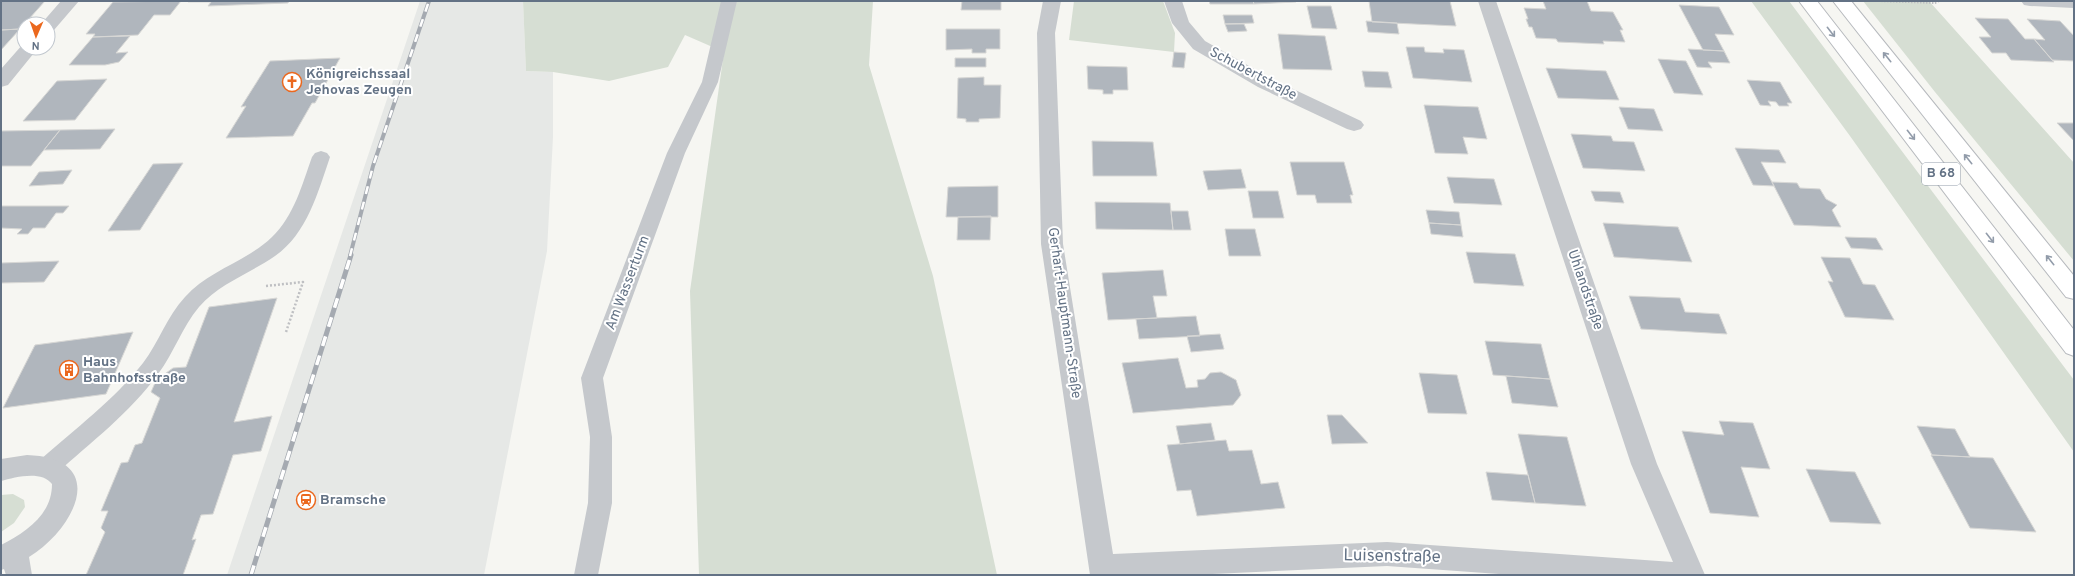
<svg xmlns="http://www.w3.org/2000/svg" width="2075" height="576" font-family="Overpass,sans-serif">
  <rect width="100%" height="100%" fill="#f6f6f2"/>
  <path fill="#e6e8e6" d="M 420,1 L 523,1 L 526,71 L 553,72 L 553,137 L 547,251 L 484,575 L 227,575 Z"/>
  <path fill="#d6ded3" d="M 523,1 L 873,1 L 869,65 L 933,276 L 997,575 L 699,575 L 690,291 L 724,52 L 685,35 L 668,67 L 609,81 L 553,72 L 526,71 Z
    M 1074,1 L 1163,1 L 1175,33 L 1174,52 L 1069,40 Z
    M 1751,1 L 1789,1 L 2074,380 L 2074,452 L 1850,136 Z
    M 1863,1 L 1929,1 L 2074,163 L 2074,261 L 1935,92 Z
    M 13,494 L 24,500 L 25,507 L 14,523 L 1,532 L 1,495 Z"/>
  <path fill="#b0b6bd" stroke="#d7d7d5" d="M 1,1 L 45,1 L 20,29 L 1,30 Z
    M 181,1 L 170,15 L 154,15 L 138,35 L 93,37 L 95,34 L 86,34 L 113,2 Z
    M 189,1 L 289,1 L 288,3 L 208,6 L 211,2 L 188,2 Z
    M 962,1 L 1001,1 L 1001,10 L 961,10 Z
    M 1209,1 L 1253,1 L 1254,4 L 1210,4 Z
    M 1253,1 L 1296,1 L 1296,2 L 1254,4 Z
    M 1369,1 L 1450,1 L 1456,26 L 1372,22 Z
    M 1543,1 L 1587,1 L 1591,11 L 1613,12 L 1623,30 L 1620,30 L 1625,42 L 1603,41 L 1604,44 L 1558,42 L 1556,39 L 1536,38 L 1532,27 L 1529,27 L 1526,19 L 1528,19 L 1524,8 L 1546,9 Z
    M 1679,5 L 1719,7 L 1734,35 L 1715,34 L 1724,51 L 1703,50 Z
    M 1307,6 L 1331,6 L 1337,29 L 1312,28 Z
    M 1223,15 L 1252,15 L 1254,23 L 1225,24 Z
    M 1975,18 L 2008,19 L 2025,39 L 2034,39 L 2054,62 L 2011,60 L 2006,53 L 1992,53 L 1979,37 L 1991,37 Z
    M 2027,19 L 2060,21 L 2074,36 L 2074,61 L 2052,60 L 2034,39 L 2045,40 Z
    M 1366,21 L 1397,23 L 1399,34 L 1368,32 Z
    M 1225,24 L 1244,24 L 1247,31 L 1228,32 Z
    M 20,29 L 1,50 L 1,30 Z
    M 946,29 L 1000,29 L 1000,49 L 986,49 L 986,53 L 972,53 L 972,49 L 946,50 Z
    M 1278,34 L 1325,36 L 1332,70 L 1283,69 Z
    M 130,36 L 116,53 L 128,52 L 119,62 L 105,65 L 69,65 L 93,37 Z
    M 1406,47 L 1424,47 L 1425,52 L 1444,53 L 1443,49 L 1464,50 L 1472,82 L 1413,78 Z
    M 1688,49 L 1724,51 L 1730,63 L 1708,62 L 1712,68 L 1697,67 Z
    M 1174,52 L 1186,53 L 1184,68 L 1172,67 Z
    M 340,58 L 315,103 L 312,103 L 293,136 L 226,138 L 246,106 L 241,107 L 270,61 Z
    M 955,58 L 986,58 L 986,67 L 955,67 Z
    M 1658,59 L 1686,61 L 1703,95 L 1674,93 Z
    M 1087,66 L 1127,67 L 1128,90 L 1113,90 L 1113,94 L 1103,94 L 1103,90 L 1088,89 Z
    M 1546,68 L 1606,71 L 1619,100 L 1558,98 Z
    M 1362,71 L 1388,72 L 1392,88 L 1365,87 Z
    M 984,77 L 984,85 L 1001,85 L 1000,118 L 979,119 L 979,122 L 966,122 L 966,119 L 957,118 L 958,78 Z
    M 107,79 L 75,120 L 23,121 L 57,81 Z
    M 1747,80 L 1780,82 L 1792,103 L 1787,103 L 1789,106 L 1779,106 L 1776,102 L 1768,101 L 1771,106 L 1760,105 Z
    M 1424,105 L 1478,107 L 1487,139 L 1463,137 L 1468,154 L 1435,153 Z
    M 1619,107 L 1654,109 L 1663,131 L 1628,129 Z
    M 2057,123 L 2074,123 L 2074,141 Z
    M 115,129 L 100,149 L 44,150 L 60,130 Z
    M 60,130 L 31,166 L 1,166 L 1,131 Z
    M 1571,134 L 1611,136 L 1613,141 L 1634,142 L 1645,171 L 1583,168 Z
    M 1092,141 L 1153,142 L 1157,176 L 1093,176 Z
    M 1735,148 L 1779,150 L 1786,163 L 1761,162 L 1774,186 L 1753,185 Z
    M 1290,162 L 1344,162 L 1353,195 L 1350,195 L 1352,203 L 1317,203 L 1315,195 L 1297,195 Z
    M 183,163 L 140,230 L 108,231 L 153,164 Z
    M 1241,169 L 1246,188 L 1208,190 L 1203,171 Z
    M 72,170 L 63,184 L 29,186 L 39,172 Z
    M 1447,177 L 1494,179 L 1502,205 L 1454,203 Z
    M 1772,182 L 1797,183 L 1800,188 L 1820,189 L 1826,199 L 1837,205 L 1832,210 L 1841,227 L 1794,225 Z
    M 998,186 L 998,217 L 946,217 L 948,187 Z
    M 1248,191 L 1278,191 L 1284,218 L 1253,218 Z
    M 1591,191 L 1620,192 L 1624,203 L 1595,201 Z
    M 1095,202 L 1170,203 L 1173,230 L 1096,229 Z
    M 1,206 L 69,206 L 63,213 L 56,213 L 45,228 L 33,228 L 28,234 L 17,234 L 22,229 L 1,228 Z
    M 1426,210 L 1459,212 L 1461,225 L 1429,223 Z
    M 1171,211 L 1188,211 L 1191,230 L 1173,230 Z
    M 991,216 L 990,240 L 957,240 L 958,217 Z
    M 1429,223 L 1461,225 L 1463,237 L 1431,234 Z
    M 1603,223 L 1678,227 L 1692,262 L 1614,257 Z
    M 1225,229 L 1255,229 L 1261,256 L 1229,256 Z
    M 1845,237 L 1876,238 L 1883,250 L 1851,248 Z
    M 1466,252 L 1515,254 L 1524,286 L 1474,283 Z
    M 1821,257 L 1850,258 L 1863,284 L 1875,285 L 1894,320 L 1845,317 L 1828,281 L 1833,282 Z
    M 59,261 L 44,282 L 1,283 L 1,263 Z
    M 1163,270 L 1167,296 L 1153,296 L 1157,318 L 1108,320 L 1102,273 Z
    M 1629,296 L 1680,298 L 1685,312 L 1719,314 L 1727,334 L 1641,329 Z
    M 277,298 L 234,422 L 272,416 L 261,451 L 233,455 L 213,514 L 201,515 L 192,540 L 196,539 L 183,575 L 86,575 L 105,532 L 101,528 L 108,511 L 101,511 L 121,463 L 128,462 L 135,445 L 142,443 L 160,398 L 151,392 L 155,383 L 159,382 L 162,376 L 173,368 L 186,367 L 209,307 Z
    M 1196,316 L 1200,336 L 1139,339 L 1136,319 Z
    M 133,332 L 106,394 L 3,408 L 35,345 Z
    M 1220,334 L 1224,349 L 1191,352 L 1187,336 Z
    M 1485,341 L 1541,344 L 1550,379 L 1493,375 Z
    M 1178,358 L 1186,388 L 1198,387 L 1197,380 L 1205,379 L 1210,373 L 1221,372 L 1236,380 L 1241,395 L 1233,405 L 1133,413 L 1122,363 Z
    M 1419,373 L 1457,375 L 1467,414 L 1428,413 Z
    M 1506,376 L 1550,379 L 1558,407 L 1512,403 Z
    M 1327,415 L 1342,415 L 1368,443 L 1332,444 Z
    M 1719,421 L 1753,423 L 1770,469 L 1741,467 L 1759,517 L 1710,513 L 1682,431 L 1724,435 Z
    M 1211,423 L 1215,440 L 1180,444 L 1176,426 Z
    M 1917,426 L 1955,429 L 1970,457 L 1932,455 Z
    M 1518,434 L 1567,437 L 1586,506 L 1535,503 Z
    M 1226,440 L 1229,451 L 1252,450 L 1261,484 L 1278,482 L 1285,508 L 1197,516 L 1191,490 L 1177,491 L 1167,445 Z
    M 1931,455 L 1993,458 L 2036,532 L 1970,528 Z
    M 1806,469 L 1855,472 L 1881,524 L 1830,522 Z
    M 1486,472 L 1528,475 L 1535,503 L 1492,500 Z"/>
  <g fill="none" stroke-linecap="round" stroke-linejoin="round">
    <defs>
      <path id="trunk" d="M 1799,1 L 1817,1 L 2074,330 L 2074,356 L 2066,353 Z
        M 1833,1 L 1851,1 L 2074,276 L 2074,299 L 2066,297 Z"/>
    </defs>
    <use href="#trunk" stroke="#b7babe" stroke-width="2"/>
    <path stroke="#bfc0c3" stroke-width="2" stroke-dasharray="1.5 1.5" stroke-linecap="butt" d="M 1878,1 L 1935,3 L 1939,1"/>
    <path stroke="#bfc0c3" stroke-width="2.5" stroke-dasharray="2 2" stroke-linecap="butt" d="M 266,286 L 303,282 L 286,332"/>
    <path fill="#c5c8cc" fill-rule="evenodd" d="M 721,1 L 737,1 L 718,82 L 685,153 L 603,378 L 612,437 L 612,503 L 598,575 L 574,575 L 588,503 L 590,437 L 581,378 L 667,153 L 702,82 Z
      M 321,151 L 327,153 L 330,157 C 318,192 307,234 275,256 C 249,274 220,283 199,307 C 182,327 174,353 158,374 C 130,413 91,442 56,474 L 48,477 L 40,474 L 37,467 L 40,460 C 75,429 114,400 143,363 C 159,342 167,316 185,297 C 209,270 246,262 272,237 C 294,216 302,185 312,157 L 315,153 Z"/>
    <path fill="#c5c8cc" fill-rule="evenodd" d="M 61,1 L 79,1 L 54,30 L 48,31 L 48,24 L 41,24 Z
      M 1043,1 L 1061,1 L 1055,33 L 1063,244 L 1113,554 L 1387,542 L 1673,562 L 1631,464 L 1478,1 L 1496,1 L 1657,464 L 1705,575 L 1513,575 L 1387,566 L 1191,575 L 1090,575 L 1041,244 L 1037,33 Z
      M 1164,1 L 1182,1 L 1189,22 L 1205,41 L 1272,79 L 1361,121 L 1364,125 L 1361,129 L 1354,131 L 1347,129 L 1258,87 L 1193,49 L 1172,23 Z
      M 2021,1 L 2074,1 L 2074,8 L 2030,6 L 2024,5 Z
      M 23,44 L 24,48 L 38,48 L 8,85 L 1,87 L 1,69 Z
      M 27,455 C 110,458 76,528 29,557 L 32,575 L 6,575 L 4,569 L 1,570 L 1,545 C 26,532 52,515 52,484 C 42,470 15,477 1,481 L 1,459 Z"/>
    <use href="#trunk" fill="#fff" fill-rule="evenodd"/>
    <defs>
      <path id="rail-far1" d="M 350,256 L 373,166 L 429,1"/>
      <path id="rail" d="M 251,575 L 351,255"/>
    </defs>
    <use href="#rail-far1" stroke="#a5aab1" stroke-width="4"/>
    <use href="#rail" stroke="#a5aab1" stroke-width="5"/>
    <use href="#rail-far1" stroke="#fff" stroke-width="2.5" stroke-dasharray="8" stroke-linecap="butt"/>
    <use href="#rail" stroke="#fff" stroke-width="3.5" stroke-dasharray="10" stroke-linecap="butt"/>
  </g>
  <defs><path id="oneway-shaft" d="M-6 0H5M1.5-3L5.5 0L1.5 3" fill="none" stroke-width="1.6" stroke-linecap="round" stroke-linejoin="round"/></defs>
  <g stroke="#929caa">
    <use href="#oneway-shaft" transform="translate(1831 32) rotate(52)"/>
    <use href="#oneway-shaft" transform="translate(1887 57) rotate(-129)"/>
    <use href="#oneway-shaft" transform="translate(1911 135) rotate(52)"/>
    <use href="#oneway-shaft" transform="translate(1968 159) rotate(-129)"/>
    <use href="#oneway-shaft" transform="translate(1990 238) rotate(52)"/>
    <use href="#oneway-shaft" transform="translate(2050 260) rotate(-129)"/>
  </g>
  <defs>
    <symbol id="church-ring" viewBox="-11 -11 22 22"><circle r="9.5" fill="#fff" stroke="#eb681e" stroke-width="1.5"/><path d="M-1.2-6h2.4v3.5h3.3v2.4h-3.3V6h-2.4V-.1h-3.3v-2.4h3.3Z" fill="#eb681e"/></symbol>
    <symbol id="building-ring" viewBox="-11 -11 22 22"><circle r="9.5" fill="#fff" stroke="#eb681e" stroke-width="1.5"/><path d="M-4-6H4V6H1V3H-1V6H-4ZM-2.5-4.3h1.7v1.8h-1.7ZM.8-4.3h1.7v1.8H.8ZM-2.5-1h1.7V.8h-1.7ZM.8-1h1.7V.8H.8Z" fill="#eb681e"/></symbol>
    <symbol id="station-ring" viewBox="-11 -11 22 22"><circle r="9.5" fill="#fff" stroke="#eb681e" stroke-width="1.5"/><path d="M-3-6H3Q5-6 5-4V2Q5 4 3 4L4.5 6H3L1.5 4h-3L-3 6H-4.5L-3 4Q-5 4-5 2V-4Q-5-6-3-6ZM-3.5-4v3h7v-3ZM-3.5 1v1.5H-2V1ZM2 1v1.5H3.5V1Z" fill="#eb681e"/></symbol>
  </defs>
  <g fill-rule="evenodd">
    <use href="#church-ring" x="281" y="71" width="22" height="22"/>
    <use href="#building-ring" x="58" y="359" width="22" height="22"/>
    <use href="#station-ring" x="295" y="489" width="22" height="22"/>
  </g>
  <g text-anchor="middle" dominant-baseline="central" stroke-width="4" stroke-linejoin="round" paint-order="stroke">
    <rect fill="#fff" stroke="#929caa" stroke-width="1" x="1922" y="163" width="38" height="22" rx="3"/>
    <g font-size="13" font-weight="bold" fill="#637285">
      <text x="1941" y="174">B 68</text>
    </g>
    <g font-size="14" font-weight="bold" fill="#637285" stroke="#fff" text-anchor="start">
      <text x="306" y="74">Königreichssaal<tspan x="306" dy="16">Jehovas Zeugen</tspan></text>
      <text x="83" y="362">Haus<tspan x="83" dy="16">Bahnhofsstraße</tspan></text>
      <text x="320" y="500">Bramsche</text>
    </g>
    <g font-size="14" fill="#637285" stroke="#fff">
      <text transform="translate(1253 74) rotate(28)">Schubertstraße</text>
      <text transform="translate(628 283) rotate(-69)">Am Wasserturm</text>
      <text transform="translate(1585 290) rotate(71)">Uhlandstraße</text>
      <text transform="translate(1064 313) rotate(82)">Gerhart-Hauptmann-Straße</text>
    </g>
    <g font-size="17" fill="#637285" stroke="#fff">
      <text transform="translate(1392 557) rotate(1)">Luisenstraße</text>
    </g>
  </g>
  <rect width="2075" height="576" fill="none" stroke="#637285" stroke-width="4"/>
  <g transform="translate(36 36) rotate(182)"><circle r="19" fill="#ffffff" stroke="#c1c7ce"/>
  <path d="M0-3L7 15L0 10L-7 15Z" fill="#eb681e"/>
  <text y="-6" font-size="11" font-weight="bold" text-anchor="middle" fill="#637285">N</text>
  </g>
</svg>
